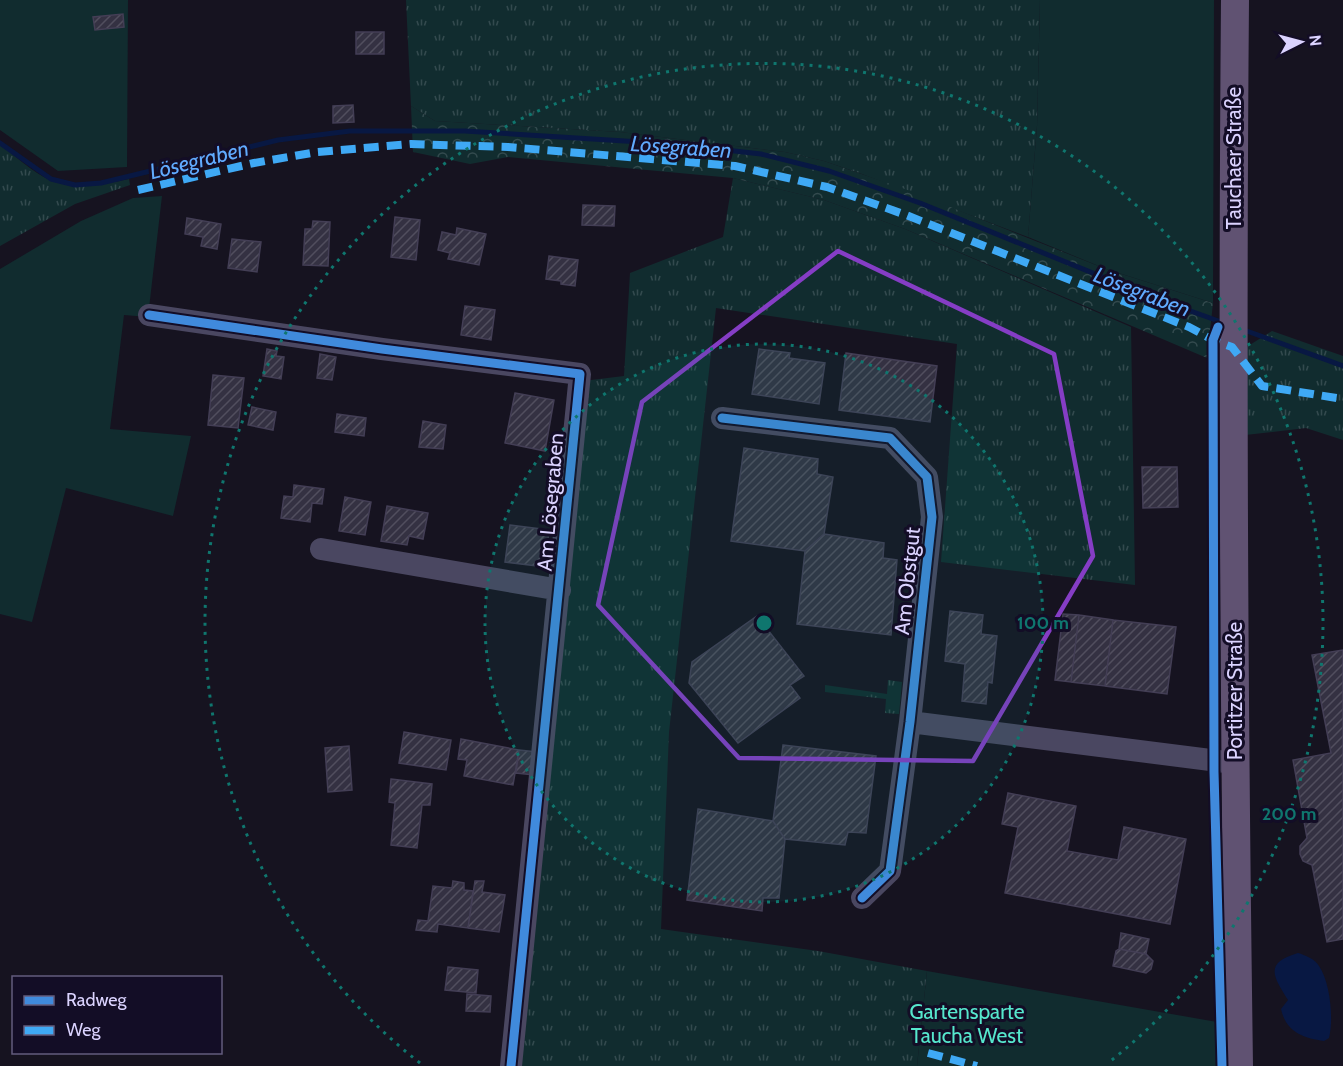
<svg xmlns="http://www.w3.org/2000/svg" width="1343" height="1066" font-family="Cabin,sans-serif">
  <defs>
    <pattern id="grass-tufts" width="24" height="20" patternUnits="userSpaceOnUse" patternTransform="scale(1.5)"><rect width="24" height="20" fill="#112c2f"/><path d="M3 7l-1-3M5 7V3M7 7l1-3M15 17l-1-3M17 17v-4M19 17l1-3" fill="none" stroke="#334a4e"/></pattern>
    <pattern id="forest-crowns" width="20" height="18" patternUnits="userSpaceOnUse" patternTransform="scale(1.5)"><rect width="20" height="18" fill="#112c2f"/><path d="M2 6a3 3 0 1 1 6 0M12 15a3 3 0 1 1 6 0" fill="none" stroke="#334a4e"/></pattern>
    <pattern id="building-hatch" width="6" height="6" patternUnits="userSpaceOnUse" patternTransform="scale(1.5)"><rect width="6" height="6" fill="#343142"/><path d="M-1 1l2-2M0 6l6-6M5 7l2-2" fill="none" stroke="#514e5e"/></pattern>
  </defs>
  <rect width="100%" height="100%" fill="#161320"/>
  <path fill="url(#grass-tufts)" d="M 406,0 L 1040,0 L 1037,126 L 1028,237 L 862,174 L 824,161 L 785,152 L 620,132 L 435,121 L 411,106 Z
    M 0,144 C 15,156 32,172 50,180 C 70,189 108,184 129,179 L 130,185 L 75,204 L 0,246 Z
    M 733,178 L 824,200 L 905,229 L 1131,327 L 1135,585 L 941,562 L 957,344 L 716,308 L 669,732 L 661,929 L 818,951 L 927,971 L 917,1066 L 510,1066 L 575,382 L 624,376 L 630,273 L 723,237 Z
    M 1272,331 L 1343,356 L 1343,440 L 1306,428 L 1245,435 L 1245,348 Z
    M 888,680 L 902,682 L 899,714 L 885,713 L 886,699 L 825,692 L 825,685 L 887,694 Z"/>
  <path fill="url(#forest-crowns)" d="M 411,106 L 435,121 L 620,132 L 785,152 L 824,161 L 905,189 L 1106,269 L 1213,303 L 1207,358 L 905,229 L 824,200 L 733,178 L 508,157 L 470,164 L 413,152 Z"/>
  <path fill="#112c2f" d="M 0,0 L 128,0 L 127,167 L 58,171 L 0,130 Z
    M 1040,0 L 1214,0 L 1213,303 L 1106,269 L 1028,237 L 1037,126 Z
    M 162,196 L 148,317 L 124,315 L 110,429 L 191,436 L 173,516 L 66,488 L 32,622 L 0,614 L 0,269 L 81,221 L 133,198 Z
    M 927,971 L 1217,1022 L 1217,1066 L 917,1066 Z"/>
  <path fill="#081843" d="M 1298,953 C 1305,955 1315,959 1319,966 C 1330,982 1334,1019 1329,1038 L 1324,1041 C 1303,1038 1286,1032 1281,1009 L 1288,1000 C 1273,976 1264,963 1298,953 Z"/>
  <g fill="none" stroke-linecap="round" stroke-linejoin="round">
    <path stroke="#081843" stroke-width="5" d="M 0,143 L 51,179 L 75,185 L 101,183 L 278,140 L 350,131 L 465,131 L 673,144 L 761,154 L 829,171 L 920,203 L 1157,299 L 1224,323
      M 1244,330 L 1343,366"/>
  </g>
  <path fill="url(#building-hatch)" stroke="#433e55" stroke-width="1.5" d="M 123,14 L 124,27 L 95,30 L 93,17 Z
    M 356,32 L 384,32 L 384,54 L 356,54 Z
    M 353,105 L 354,122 L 333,123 L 333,106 Z
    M 583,205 L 615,206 L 614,226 L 582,225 Z
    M 395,217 L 420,220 L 416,260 L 391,257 Z
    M 187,218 L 221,224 L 217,249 L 201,246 L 203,237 L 185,234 Z
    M 313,221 L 330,222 L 328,266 L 303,265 L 305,229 L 312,229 Z
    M 457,228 L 486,234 L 479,265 L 448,259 L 450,253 L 438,250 L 442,232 L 456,235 Z
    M 232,239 L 261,242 L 257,272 L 228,268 Z
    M 549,256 L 578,260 L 575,286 L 561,284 L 561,281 L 546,279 Z
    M 465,306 L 495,310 L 491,340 L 461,335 Z
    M 267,349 L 277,351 L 276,356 L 284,357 L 281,379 L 263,376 Z
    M 759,349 L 790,353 L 789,358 L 825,363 L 819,404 L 752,394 Z
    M 846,353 L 937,366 L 930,422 L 839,410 Z
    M 320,354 L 336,357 L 332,380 L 317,378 Z
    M 213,375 L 244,378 L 238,428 L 208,425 Z
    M 515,393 L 554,400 L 545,451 L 505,443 Z
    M 252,407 L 276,412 L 273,430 L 248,425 Z
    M 337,414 L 366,418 L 364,436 L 335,432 Z
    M 423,421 L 446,425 L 443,449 L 419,447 Z
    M 744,448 L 818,459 L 817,474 L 833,477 L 824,534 L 805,551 L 731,541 Z
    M 1142,467 L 1177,467 L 1178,507 L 1143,508 Z
    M 294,485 L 324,489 L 322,504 L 312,503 L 310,522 L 281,518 L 284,496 L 293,497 Z
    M 345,497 L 371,502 L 365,535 L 339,531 Z
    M 387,506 L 428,513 L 423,539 L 409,536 L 407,545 L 381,541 Z
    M 510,525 L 549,530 L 545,567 L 505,562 Z
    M 824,534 L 884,543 L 883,558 L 897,560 L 891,635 L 797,624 L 805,551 Z
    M 950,611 L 983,615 L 981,634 L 997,636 L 992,683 L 988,682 L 986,704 L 962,701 L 965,664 L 945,661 Z
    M 1063,614 L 1079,615 L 1071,682 L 1055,680 Z
    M 1079,615 L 1113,620 L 1105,686 L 1071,682 Z
    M 757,616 L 804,676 L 790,685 L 800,698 L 738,743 L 689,683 L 692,662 Z
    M 1113,620 L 1176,627 L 1167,694 L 1105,686 Z
    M 1343,650 L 1343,939 L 1327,942 L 1312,865 L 1303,861 L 1300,854 L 1300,846 L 1307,838 L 1293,760 L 1331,753 L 1312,655 Z
    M 404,732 L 451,740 L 446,770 L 399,763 Z
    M 461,739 L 519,750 L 513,785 L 464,776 L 467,760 L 458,759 Z
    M 783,745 L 876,756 L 866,833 L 848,832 L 845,845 L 785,839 L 773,821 Z
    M 349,746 L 352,790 L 328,792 L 325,748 Z
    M 519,750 L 537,752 L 534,775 L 516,773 Z
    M 391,779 L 432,784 L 430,805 L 422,805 L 417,848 L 391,845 L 395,803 L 389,802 Z
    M 1008,793 L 1076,806 L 1067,851 L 1118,860 L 1124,827 L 1186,839 L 1170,924 L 1005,893 L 1018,827 L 1002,824 Z
    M 698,809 L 773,821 L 785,839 L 779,898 L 763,898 L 762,911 L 687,900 Z
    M 453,881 L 464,883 L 464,890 L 473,891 L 468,928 L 438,924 L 437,932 L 416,930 L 418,920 L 428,921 L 433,886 L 452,888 Z
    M 475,881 L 484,881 L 482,892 L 505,895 L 499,932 L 468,928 Z
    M 1121,933 L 1149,939 L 1146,954 L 1119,949 Z
    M 1119,949 L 1146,954 L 1153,961 L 1151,969 L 1146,973 L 1113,966 L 1116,951 Z
    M 448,967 L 478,970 L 476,993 L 445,990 Z
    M 467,994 L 491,996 L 490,1012 L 466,1011 Z"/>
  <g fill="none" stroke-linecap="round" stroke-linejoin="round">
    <path stroke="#4a4761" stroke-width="22" d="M 149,315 L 382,349 L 580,374 L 511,1066
      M 722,418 L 890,438 L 927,477 L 932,517 L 910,722 L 890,871 L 862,898
      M 321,549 L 560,590
      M 910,722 L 1234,763"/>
    <path stroke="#605272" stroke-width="28" d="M 1235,0 C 1232,355 1234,711 1239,1066"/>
    <path stroke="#3fa9f5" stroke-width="8" stroke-dasharray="15 8" stroke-linecap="butt" d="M 138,190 L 254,163 L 317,152 L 411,144 L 508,147 L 735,166 L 827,187 L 906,215 L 1189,327 L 1213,340 L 1232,347 L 1262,386 L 1343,399
      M 928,1053 L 977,1066"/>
    <defs>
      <path id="cycleway" d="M 149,315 L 382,349 L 580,374 L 511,1066
        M 1218,327 L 1213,340 L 1214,772 L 1222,1066
        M 722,418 L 890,438 L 927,477 L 932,517 L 910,722 L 890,871 L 862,898"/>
    </defs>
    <use href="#cycleway" stroke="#130d26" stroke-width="13"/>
    <use href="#cycleway" stroke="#408adc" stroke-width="9"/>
  </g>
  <path fill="none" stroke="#853dc5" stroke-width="4.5" stroke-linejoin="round" d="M 838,251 L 1054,354 L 1093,556 L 973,761 L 739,758 L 598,605 L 642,402 Z"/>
  <circle cx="764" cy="623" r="279" fill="#0f766e" fill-opacity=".12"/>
  <g fill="none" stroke="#0f766e" stroke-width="3" stroke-dasharray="3 6">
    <circle cx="764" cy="623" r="279"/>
    <path d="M420 1063A559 559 0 1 1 1108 1063"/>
  </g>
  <g text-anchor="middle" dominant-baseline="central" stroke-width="6" stroke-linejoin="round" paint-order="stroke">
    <g font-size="21" fill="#dbd3ff" stroke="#130d26">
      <text transform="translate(1233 158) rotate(-90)">Tauchaer Straße</text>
      <text transform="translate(550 502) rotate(-85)">Am Lösegraben</text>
      <text transform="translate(907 581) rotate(-84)">Am Obstgut</text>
      <text transform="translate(1234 691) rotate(-90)">Portitzer Straße</text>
    </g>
    <g font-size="21" fill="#56e7cd" stroke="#130d26">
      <text x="967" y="1011">Gartensparte<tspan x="967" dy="24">Taucha West</tspan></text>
    </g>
    <g font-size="22" font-style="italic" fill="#61abff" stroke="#130d26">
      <text transform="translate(681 147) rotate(4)">Lösegraben</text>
      <text transform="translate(199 160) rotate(-14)">Lösegraben</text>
      <text transform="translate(1142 292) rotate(21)">Lösegraben</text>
    </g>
  </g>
  <circle cx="764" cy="623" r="9" fill="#0f766e" stroke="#130d26" stroke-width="3"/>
  <g font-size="18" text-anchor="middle" font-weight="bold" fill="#0f766e" stroke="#130d26" stroke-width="6" stroke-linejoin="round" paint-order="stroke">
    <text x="1043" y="629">100 m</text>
    <text x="1289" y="820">200 m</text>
  </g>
  <rect x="12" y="976" width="210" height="78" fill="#130d26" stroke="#635c7d" stroke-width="1.5"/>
  <rect x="24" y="996" width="30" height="9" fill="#408adc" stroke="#635c7d" stroke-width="1.5"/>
  <text x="66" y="1006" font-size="18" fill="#dbd3ff">Radweg</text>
  <rect x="24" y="1026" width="30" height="9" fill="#3fa9f5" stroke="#635c7d" stroke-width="1.5"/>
  <text x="66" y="1036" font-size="18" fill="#dbd3ff">Weg</text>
  <g transform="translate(1301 42) rotate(84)" stroke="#130d26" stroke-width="4.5" paint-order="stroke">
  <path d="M0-4.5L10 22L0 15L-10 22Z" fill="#dbd3ff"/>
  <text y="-9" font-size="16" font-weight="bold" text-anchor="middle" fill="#dbd3ff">N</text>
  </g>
</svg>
